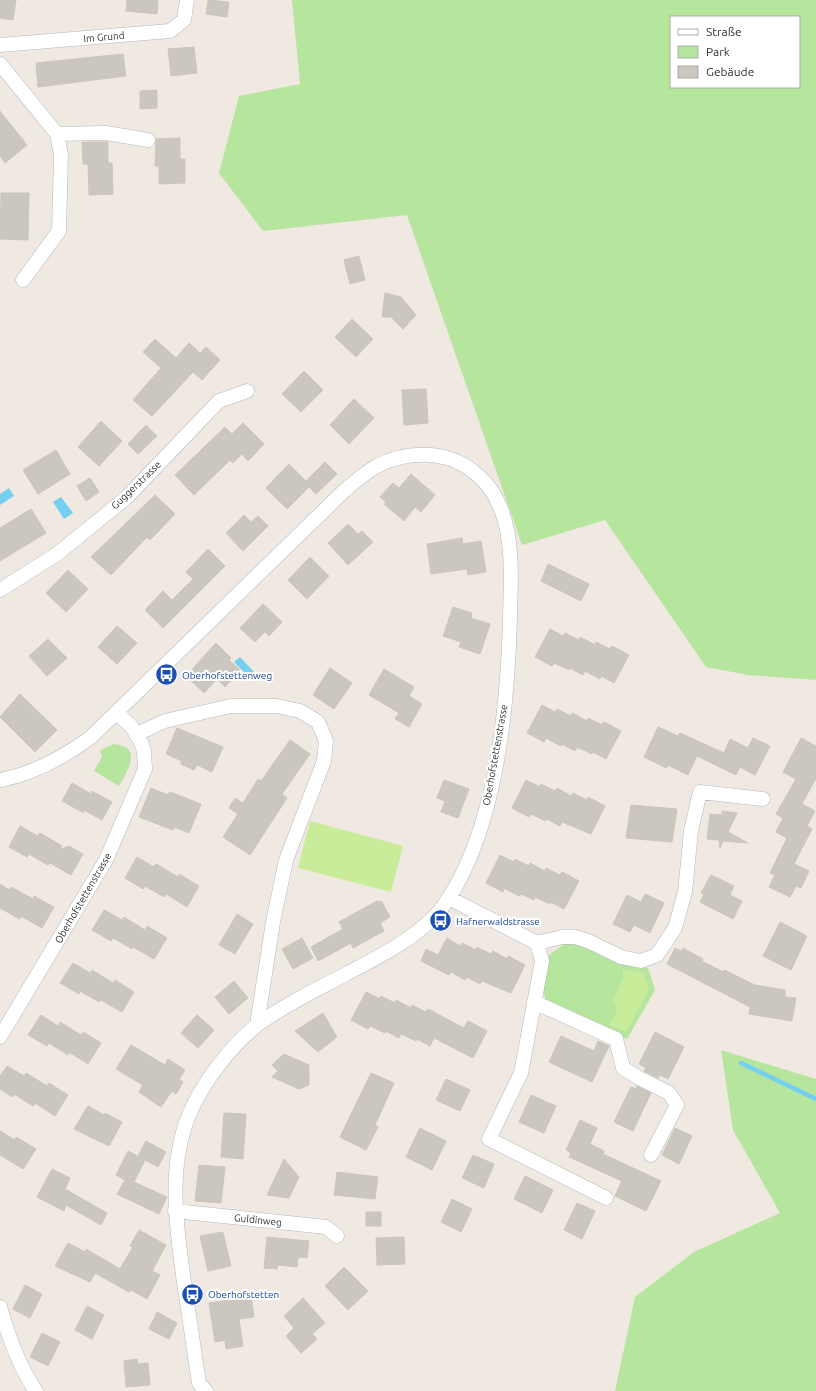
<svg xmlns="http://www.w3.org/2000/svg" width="816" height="1391" font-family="Ubuntu,sans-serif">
  <rect width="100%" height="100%" fill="#efe9e1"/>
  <path fill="#b6e59e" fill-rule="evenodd" d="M 292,0 L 816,0 L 816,680 L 748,675 L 706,667 L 605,520 L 522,545 L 407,215 L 263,231 L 219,173 L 239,96 L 300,84 ZM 671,17 L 799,17 L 799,87 L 671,87 Z
    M 114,744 C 144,747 127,771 119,786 L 94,771 L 102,757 L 100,750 Z
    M 567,942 L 581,944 L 619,963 L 648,968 L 655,990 L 627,1039 L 545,999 L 543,985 L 549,955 Z
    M 721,1050 L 816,1079 L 816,1391 L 615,1391 L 635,1297 L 694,1252 L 780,1213 L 733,1130 Z"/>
  <path fill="#c9ec9a" d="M 310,821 L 403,846 L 391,892 L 298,868 Z
    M 623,969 L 644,973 L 649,989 L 626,1032 L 610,1025 L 617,1011 L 613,1000 L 623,979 Z"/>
  <path fill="#75cff0" d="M 9,488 L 14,496 L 0,505 L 0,494 Z
    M 61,497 L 73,513 L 64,519 L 53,502 Z
    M 240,657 L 254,672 L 249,677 L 234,662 Z"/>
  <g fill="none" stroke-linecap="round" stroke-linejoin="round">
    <path stroke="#75cff0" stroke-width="4.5" d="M 741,1063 L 816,1099"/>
  </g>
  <path fill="#cbc7bf" stroke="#cbc5ba" d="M 0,0 L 16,0 L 13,20 L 0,18 Z
    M 127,0 L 158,0 L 157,14 L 126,11 Z
    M 208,0 L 229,2 L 227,17 L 206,14 Z
    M 194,47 L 197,73 L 171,76 L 168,49 Z
    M 123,54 L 126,76 L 38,87 L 36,63 Z
    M 157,90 L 157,108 L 140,109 L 140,91 Z
    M 0,111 L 27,145 L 5,163 L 0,156 Z
    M 180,138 L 180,159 L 185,159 L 185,183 L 159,184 L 159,166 L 155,166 L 156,139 Z
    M 82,142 L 108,142 L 108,163 L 112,163 L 113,194 L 89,195 L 88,164 L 83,164 Z
    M 1,193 L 29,193 L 28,240 L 0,239 Z
    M 359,256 L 365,280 L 350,284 L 344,260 Z
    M 385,293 L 401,297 L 416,315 L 403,329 L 391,317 L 382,317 Z
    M 352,319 L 373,339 L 356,357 L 335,337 Z
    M 155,339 L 176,358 L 189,343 L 200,353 L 206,347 L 220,360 L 202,380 L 193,372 L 152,416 L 133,400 L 161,368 L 143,352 Z
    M 304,371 L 323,390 L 301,412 L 282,394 Z
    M 426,389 L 428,423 L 404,425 L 402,390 Z
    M 354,399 L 374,418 L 349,444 L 330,425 Z
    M 101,421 L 122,441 L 99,466 L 78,447 Z
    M 243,423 L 264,444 L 248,461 L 242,454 L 233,463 L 230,460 L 194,495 L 175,475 L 225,427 L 232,434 Z
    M 146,425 L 157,436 L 138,454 L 128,444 Z
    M 56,450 L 70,474 L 38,494 L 23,470 Z
    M 325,462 L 337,474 L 316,494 L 309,487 L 287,509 L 266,488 L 289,464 L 306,481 Z
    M 411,474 L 435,495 L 421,512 L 415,507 L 404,521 L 384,504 L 386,502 L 380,497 L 393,483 L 399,488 Z
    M 90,478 L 99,492 L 86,501 L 77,486 Z
    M 155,495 L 175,514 L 150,540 L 147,537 L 111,575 L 91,557 Z
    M 31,509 L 46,533 L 0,561 L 0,528 Z
    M 244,515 L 251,522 L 258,516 L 268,526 L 243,551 L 226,533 Z
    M 348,524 L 358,534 L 362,531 L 373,542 L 348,565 L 328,543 Z
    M 462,538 L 463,544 L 481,541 L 486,572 L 468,575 L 467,569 L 431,574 L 427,544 Z
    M 208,549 L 225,566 L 163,628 L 145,610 L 163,591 L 172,600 L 193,579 L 186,572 Z
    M 310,557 L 329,576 L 307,599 L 288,580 Z
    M 548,564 L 589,584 L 581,601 L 541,581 Z
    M 68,570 L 88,589 L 66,612 L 46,593 Z
    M 263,604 L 282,622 L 269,636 L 265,632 L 255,642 L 240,628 Z
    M 453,607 L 472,613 L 471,618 L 490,624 L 480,654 L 459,647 L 461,642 L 443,636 Z
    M 117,626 L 137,643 L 117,664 L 98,647 Z
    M 550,629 L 563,636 L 565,633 L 579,640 L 580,637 L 595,645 L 596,642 L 610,649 L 612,646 L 629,655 L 614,683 L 601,676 L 600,679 L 585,671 L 583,675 L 570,668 L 569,670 L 554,663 L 552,666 L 535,657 Z
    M 48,639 L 67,658 L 47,676 L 29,656 Z
    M 216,643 L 231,658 L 229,660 L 240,670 L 225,687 L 217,679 L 204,693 L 186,676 Z
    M 330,668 L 352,683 L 334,709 L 313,695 Z
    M 384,669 L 414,687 L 409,696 L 422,704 L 409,727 L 395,719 L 399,713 L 369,695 Z
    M 20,694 L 57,730 L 35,752 L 0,717 Z
    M 542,705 L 555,712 L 557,709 L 571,716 L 572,713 L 587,721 L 588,718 L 602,725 L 604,722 L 621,731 L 606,759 L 593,752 L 592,754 L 577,747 L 575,751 L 562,744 L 561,746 L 546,738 L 544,742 L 527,733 Z
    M 658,727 L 678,736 L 680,733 L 724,753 L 730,739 L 748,748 L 753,738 L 770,746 L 755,775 L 740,767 L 736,775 L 697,756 L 688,775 L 668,765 L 666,768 L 644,757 Z
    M 177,728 L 223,747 L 212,772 L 197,765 L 194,770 L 181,764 L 182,761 L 166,754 Z
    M 801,738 L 816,746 L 816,778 L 802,804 L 815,811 L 807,826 L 812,829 L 794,864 L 809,871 L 801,888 L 796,886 L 790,897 L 769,887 L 775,875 L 770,873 L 787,838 L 776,832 L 783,818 L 776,814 L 796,779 L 783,772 Z
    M 290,740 L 310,754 L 282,794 L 287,798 L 250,855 L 223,837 L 238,814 L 229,808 L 235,798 L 243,803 L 258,779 L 261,781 Z
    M 444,780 L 469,789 L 458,818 L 441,812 L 445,801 L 437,798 Z
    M 526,780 L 540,787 L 541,784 L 555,791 L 557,788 L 571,796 L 573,793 L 587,800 L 588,797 L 605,806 L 591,834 L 562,822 L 560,826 L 547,819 L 545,821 L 531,814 L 529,817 L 512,808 Z
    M 72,783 L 91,794 L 92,791 L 112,802 L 102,820 L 82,809 L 84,813 L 62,801 Z
    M 151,788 L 168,795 L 170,792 L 201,804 L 189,833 L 174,827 L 173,830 L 139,817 Z
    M 631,805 L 677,809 L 672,842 L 626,838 Z
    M 722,811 L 737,813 L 728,832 L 748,843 L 723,841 L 720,848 L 719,840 L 707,839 L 710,814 L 722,815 Z
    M 20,826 L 38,836 L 40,833 L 62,846 L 59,850 L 69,846 L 83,854 L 71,875 L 50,863 L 48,865 L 29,854 L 27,857 L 9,847 Z
    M 500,855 L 514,862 L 515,859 L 529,866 L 530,863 L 545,871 L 546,868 L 560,875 L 562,872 L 579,881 L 564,909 L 551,902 L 550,904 L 535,897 L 534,900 L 521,894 L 519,896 L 504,888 L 503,892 L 486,883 Z
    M 137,857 L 154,867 L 156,864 L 178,877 L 179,874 L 199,886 L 187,907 L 166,894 L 164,897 L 145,886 L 143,889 L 125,878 Z
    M 711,875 L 734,886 L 730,895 L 742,901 L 733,919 L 700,902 L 704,894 L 701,893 Z
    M 0,884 L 9,890 L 11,887 L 33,899 L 34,896 L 54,907 L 42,928 L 21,916 L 20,919 L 0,908 Z
    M 645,894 L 664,903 L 650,933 L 634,925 L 630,932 L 613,924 L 627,895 L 641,902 Z
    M 377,901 L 382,902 L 390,917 L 380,923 L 384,931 L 353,948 L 351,943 L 318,961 L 311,947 L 343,929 L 339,922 Z
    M 104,910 L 122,920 L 124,917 L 145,930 L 147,926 L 167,938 L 154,959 L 133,947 L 132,949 L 113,938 L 111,941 L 92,930 Z
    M 237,914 L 253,924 L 235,954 L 219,945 Z
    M 780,922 L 807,936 L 791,970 L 763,956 Z
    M 302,938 L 313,958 L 293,969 L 282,949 Z
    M 447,938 L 460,946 L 462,943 L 476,950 L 477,947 L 491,954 L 493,951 L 507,959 L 508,956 L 525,965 L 511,993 L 482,981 L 480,984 L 467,977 L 465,980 L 451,972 L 449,975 L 421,961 L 426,949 L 438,955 Z
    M 675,948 L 682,951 L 683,948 L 703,959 L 702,961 L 723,972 L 724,970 L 755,985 L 785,990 L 785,997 L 796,998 L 792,1021 L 749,1014 L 750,1007 L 667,964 Z
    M 73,963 L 90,973 L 92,970 L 113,983 L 115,980 L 134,992 L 122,1012 L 101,1000 L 99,1002 L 80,991 L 79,994 L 60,983 Z
    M 234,981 L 248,998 L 229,1014 L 215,997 Z
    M 366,992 L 380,999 L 381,996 L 395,1003 L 396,1000 L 411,1008 L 412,1005 L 426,1012 L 428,1009 L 464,1028 L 468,1021 L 487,1031 L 473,1058 L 434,1038 L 430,1046 L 417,1039 L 416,1041 L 401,1034 L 399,1038 L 386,1031 L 385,1033 L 370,1026 L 368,1029 L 351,1020 Z
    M 323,1013 L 337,1037 L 318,1052 L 295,1031 Z
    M 41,1015 L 58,1026 L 60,1022 L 81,1035 L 83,1032 L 101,1043 L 88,1064 L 69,1052 L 68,1055 L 49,1043 L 47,1046 L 28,1035 Z
    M 197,1015 L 214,1030 L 198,1048 L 181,1033 Z
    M 655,1032 L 684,1047 L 668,1079 L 660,1075 L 658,1078 L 644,1071 L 646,1068 L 639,1064 Z
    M 561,1036 L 594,1051 L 598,1041 L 609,1046 L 592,1082 L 549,1062 Z
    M 131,1045 L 165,1065 L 168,1059 L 185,1070 L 179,1079 L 183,1082 L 176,1094 L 172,1091 L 161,1107 L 139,1092 L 143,1085 L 116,1069 Z
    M 284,1054 L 309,1065 L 309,1085 L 299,1089 L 272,1077 L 278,1071 L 272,1065 Z
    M 7,1066 L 24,1076 L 26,1073 L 47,1086 L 49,1083 L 68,1095 L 55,1116 L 35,1103 L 33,1106 L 14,1094 L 12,1097 L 0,1089 L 0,1076 Z
    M 371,1073 L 394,1083 L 375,1125 L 378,1127 L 366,1150 L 340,1137 Z
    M 446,1079 L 470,1090 L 460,1111 L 436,1100 Z
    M 637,1086 L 651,1093 L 633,1131 L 614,1122 L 631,1087 L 636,1089 Z
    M 531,1095 L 556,1106 L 544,1133 L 519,1122 Z
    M 88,1106 L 104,1115 L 105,1113 L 122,1122 L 109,1146 L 74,1129 Z
    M 224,1113 L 246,1114 L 243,1159 L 221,1157 Z
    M 580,1120 L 597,1128 L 590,1144 L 604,1151 L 603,1154 L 661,1181 L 646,1211 L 615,1196 L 622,1181 L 569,1157 L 571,1153 L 566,1150 Z
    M 420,1128 L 446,1141 L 432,1170 L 406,1157 Z
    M 675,1128 L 692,1136 L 679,1164 L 662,1155 Z
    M 0,1131 L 15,1140 L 16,1137 L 36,1149 L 23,1169 L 0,1155 Z
    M 146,1141 L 166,1152 L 158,1167 L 138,1156 Z
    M 128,1151 L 145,1160 L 134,1182 L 167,1197 L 159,1214 L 117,1194 L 125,1180 L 116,1175 Z
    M 473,1155 L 494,1164 L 484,1188 L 462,1178 Z
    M 284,1159 L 299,1177 L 289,1198 L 267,1195 Z
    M 199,1165 L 225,1167 L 221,1203 L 195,1201 Z
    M 52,1169 L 70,1178 L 65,1189 L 107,1213 L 101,1225 L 66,1205 L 64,1211 L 37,1197 Z
    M 337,1172 L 378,1177 L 375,1199 L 334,1195 Z
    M 525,1176 L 553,1190 L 542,1213 L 514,1199 Z
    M 452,1199 L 472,1209 L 461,1232 L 441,1222 Z
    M 577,1203 L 595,1211 L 582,1239 L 564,1230 Z
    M 366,1212 L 381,1212 L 381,1226 L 366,1226 Z
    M 139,1230 L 166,1245 L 152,1271 L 160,1275 L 147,1299 L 131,1290 L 129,1292 L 95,1273 L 90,1282 L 55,1266 L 68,1243 L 85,1252 L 86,1249 L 120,1269 L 133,1247 L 130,1246 Z
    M 223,1232 L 231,1266 L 208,1271 L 200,1236 Z
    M 267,1237 L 309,1241 L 307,1258 L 298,1257 L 297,1267 L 278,1265 L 277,1269 L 264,1268 Z
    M 404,1237 L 405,1264 L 377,1265 L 376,1238 Z
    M 344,1267 L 368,1291 L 348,1310 L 325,1286 Z
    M 25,1285 L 42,1294 L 30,1318 L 13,1309 Z
    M 251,1297 L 254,1317 L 239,1319 L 243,1346 L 226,1349 L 225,1340 L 215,1342 L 209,1303 Z
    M 303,1298 L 325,1323 L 312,1334 L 317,1339 L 301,1353 L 286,1336 L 294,1328 L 284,1316 Z
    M 87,1306 L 104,1315 L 92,1339 L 75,1330 Z
    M 157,1312 L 177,1323 L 169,1339 L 149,1329 Z
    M 42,1333 L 60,1342 L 48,1366 L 30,1357 Z
    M 137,1359 L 138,1364 L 148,1363 L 150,1385 L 126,1387 L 124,1361 Z"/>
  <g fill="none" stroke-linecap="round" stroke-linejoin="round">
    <defs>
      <path id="minor" d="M 0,45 L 170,31 L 184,20 L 187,0
        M 0,64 L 57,134 L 61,155 L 59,231 L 23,280
        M 57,134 L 106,133 L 148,140
        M 0,590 L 57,554 L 126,498 L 219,401 L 247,391
        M 137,734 L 165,721 L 231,706 L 277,706 L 300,711 L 318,722 L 326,741 L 324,761 L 286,860 L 273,922 L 257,1025
        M 0,780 C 33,774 64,757 91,737 L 344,491 C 354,482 365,473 377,466 C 407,450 447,450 474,472 C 517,505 511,569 510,617 C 508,702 498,811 456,886 C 450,896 444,907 436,915 C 410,942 378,957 346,974 C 316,990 284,1005 257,1025 C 230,1047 202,1083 189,1115 C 168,1166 176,1223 183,1275 C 188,1307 192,1338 197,1370 L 199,1383 L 206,1391
        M 449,898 L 537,943 L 562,937 L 575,937 L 588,941 L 621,957 L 641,961 L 657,955 L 675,928 L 685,892 L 691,831 L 700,792 L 763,799
        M 537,943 L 542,961 L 521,1073 L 489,1139 L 606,1198
        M 534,1002 L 616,1039 L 623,1068 L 639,1078 L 669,1093 L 677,1105 L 651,1155
        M 0,1037 L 106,860 L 145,769 L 144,751 L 141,742 L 131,726 L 117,713
        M 175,1211 L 326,1227 L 337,1236
        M 0,1307 C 8,1335 19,1367 36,1391"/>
    </defs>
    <use href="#minor" stroke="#b4b7c1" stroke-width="15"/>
    <use href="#minor" stroke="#fff" stroke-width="14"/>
  </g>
  <defs>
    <symbol id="bus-disc" viewBox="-11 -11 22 22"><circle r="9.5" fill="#1a4fb4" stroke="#fff"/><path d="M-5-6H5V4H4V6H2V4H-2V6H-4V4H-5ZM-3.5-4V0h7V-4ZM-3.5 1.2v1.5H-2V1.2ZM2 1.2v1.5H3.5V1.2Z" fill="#fff"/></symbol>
  </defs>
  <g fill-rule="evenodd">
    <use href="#bus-disc" x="154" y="662" width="25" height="25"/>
    <use href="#bus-disc" x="428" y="908" width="25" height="25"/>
    <use href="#bus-disc" x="180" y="1282" width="25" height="25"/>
  </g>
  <g text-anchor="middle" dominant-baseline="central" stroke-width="4" stroke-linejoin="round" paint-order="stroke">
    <g font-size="10" fill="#2e2e2e" stroke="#fff">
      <text transform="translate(104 37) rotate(-5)">Im Grund</text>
      <text transform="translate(136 485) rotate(-44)">Guggerstrasse</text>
      <text transform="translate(495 755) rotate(-80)">Oberhofstettenstrasse</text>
      <text transform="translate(83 898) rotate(-60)">Oberhofstettenstrasse</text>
      <text transform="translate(258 1220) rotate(6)">Guldinweg</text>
    </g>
    <g font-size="10" fill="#164399" stroke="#fff" text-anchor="start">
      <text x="182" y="675">Oberhofstettenweg</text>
      <text x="456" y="921">Hafnerwaldstrasse</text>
      <text x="208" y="1294">Oberhofstetten</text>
    </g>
  </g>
  <rect x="670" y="16" width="130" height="72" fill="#ffffff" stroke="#ababab"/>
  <rect x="678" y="29" width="20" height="6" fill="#ffffff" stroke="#ababab"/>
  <text x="706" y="36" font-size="12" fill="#2e2e2e">Straße</text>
  <rect x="678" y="46" width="20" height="12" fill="#b6e59e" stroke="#ababab"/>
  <text x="706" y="56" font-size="12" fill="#2e2e2e">Park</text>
  <rect x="678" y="66" width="20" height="12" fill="#cbc7bf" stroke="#ababab"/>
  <text x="706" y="76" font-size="12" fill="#2e2e2e">Gebäude</text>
</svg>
